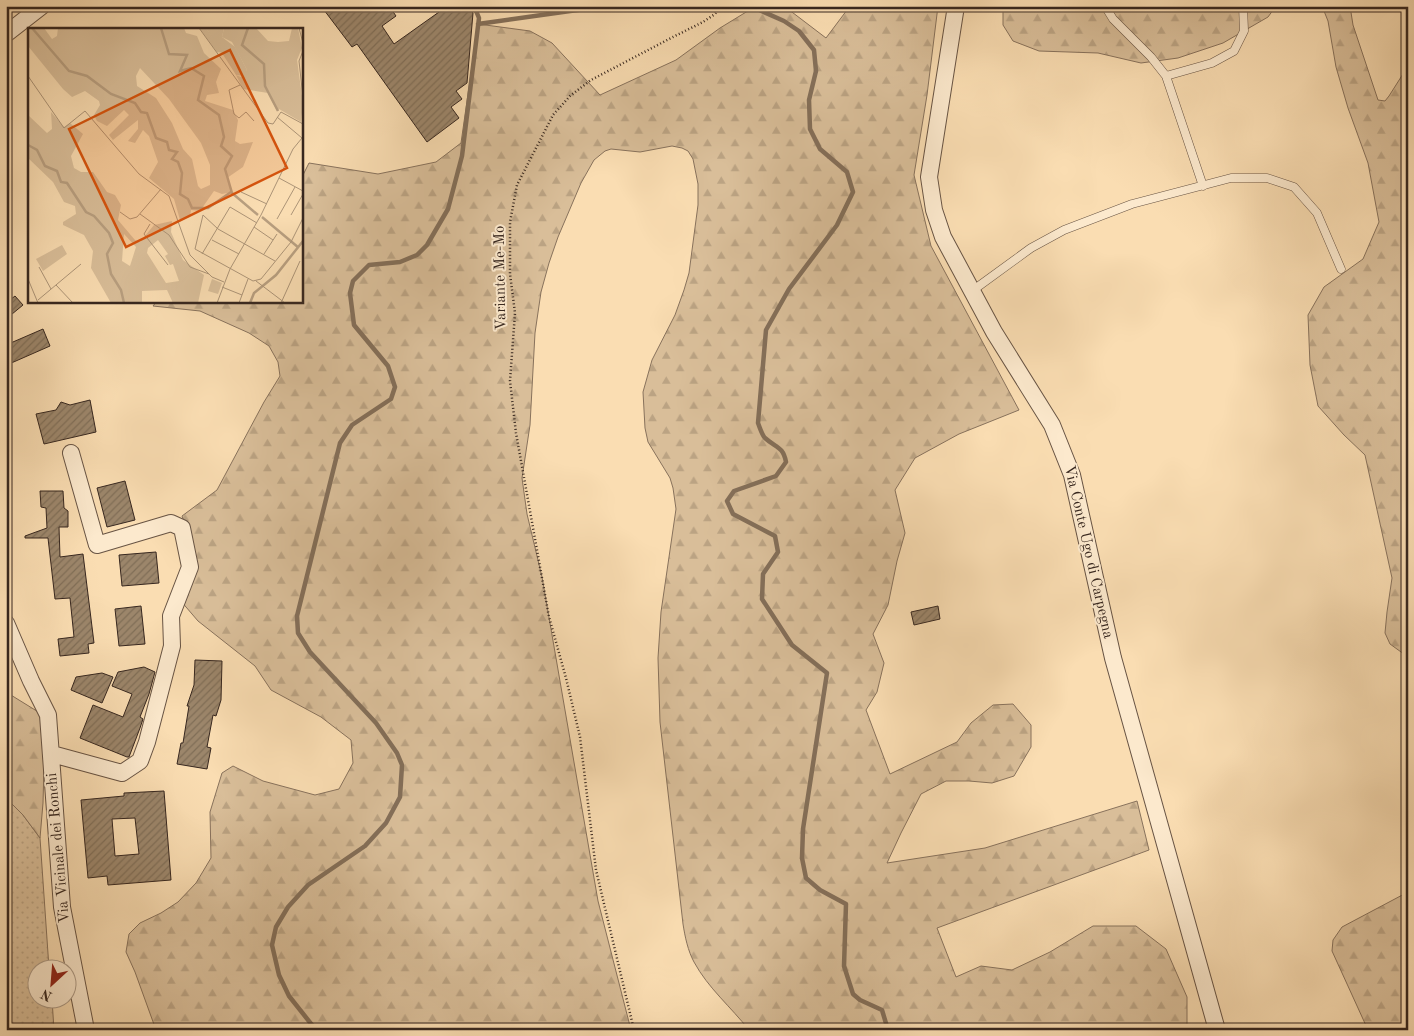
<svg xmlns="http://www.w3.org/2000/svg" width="1414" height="1036" font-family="'Old Standard TT',serif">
  <defs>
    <pattern id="grass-dots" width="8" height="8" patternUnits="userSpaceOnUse" patternTransform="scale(1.25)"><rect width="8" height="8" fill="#d9be99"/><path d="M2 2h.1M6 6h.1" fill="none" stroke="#bba383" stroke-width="1.8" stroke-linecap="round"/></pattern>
    <pattern id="forest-firs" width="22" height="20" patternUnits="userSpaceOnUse" patternTransform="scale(1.25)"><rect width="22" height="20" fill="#d9be99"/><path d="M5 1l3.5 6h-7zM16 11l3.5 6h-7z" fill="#bba383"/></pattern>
    <pattern id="building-hatch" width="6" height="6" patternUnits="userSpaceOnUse" patternTransform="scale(1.25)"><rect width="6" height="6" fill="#9c866b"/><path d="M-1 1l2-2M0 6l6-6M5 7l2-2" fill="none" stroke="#806e57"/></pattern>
  </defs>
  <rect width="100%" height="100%" fill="#faddb2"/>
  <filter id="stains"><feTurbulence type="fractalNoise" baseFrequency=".004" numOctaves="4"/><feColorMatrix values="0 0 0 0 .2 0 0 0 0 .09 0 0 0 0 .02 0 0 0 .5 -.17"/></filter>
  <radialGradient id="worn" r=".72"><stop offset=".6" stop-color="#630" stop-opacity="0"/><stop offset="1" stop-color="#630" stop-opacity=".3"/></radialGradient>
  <path fill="url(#grass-dots)" stroke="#88725c" d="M 11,803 L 23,815 L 40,838 L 49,968 L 38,968 L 38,998 L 52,999 L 54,1030 L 6,1030 L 6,804 Z"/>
  <path fill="url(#forest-firs)" stroke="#88725c" d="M 756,6 L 784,6 L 826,38 L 850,6 L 938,6 L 927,95 L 914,175 L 931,246 L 1019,410 L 959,434 L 915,458 L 895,490 L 905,533 L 897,561 L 888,605 L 873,634 L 884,663 L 877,692 L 866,710 L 890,774 L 957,742 L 971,723 L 993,705 L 1013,704 L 1031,725 L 1031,747 L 1014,776 L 992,783 L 969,781 L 946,781 L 921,794 L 901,833 L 887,863 L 985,848 L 1137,801 L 1149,850 L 937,928 L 956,977 L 981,966 L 1012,970 L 1050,952 L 1093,926 L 1136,926 L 1166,949 L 1187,997 L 1187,1030 L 749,1030 C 731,1007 708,988 694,962 C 688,951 685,937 683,924 L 660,722 L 658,658 L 661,612 L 676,509 L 673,488 L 670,478 L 648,442 L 645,428 L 643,392 L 652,360 L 675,315 L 684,290 L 689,273 L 698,205 L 698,184 L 693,159 L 688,151 L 682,148 L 672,146 L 640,152 L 611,149 L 605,151 L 594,160 L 581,183 L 558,237 L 549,263 L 541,292 L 535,333 L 530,425 L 522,478 L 527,514 L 542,577 L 598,901 L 631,1030 L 156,1030 L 135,972 L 126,952 L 129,934 L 140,923 L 161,913 L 178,902 L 196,883 L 211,858 L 210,812 L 222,773 L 233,766 L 263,781 L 315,795 L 339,789 L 353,763 L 351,740 L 321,717 L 271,690 L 255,666 L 198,621 L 180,600 L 190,538 L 182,516 L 217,490 L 264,402 L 280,376 L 278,362 L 269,346 L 249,333 L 200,311 L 153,306 L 157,301 L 301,301 L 301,179 L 309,163 L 378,174 L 436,162 L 461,143 L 478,24 L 530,31 L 552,43 L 600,95 L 676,60 L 720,28 Z
    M 1003,6 L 1276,6 L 1268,17 L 1223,43 L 1178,58 L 1141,63 L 1098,53 L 1039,51 L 1013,41 L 1003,25 Z
    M 1322,6 L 1350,6 L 1353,25 L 1378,100 L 1385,101 L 1389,96 L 1408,66 L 1408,657 L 1390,644 L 1385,633 L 1387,612 L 1392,578 L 1365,455 L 1344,435 L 1318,406 L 1310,365 L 1308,315 L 1324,287 L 1363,259 L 1379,222 L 1368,163 L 1348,108 L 1336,67 L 1328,21 Z
    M 6,692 L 40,713 L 44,767 L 43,803 L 40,838 L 23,815 L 11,803 L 6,804 Z
    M 1408,892 L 1408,1030 L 1368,1030 L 1332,951 L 1333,940 L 1342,927 Z"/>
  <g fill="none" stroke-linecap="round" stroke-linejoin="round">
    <path stroke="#846f59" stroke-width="4.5" d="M 740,6 L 757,9 L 784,21 L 799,31 L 814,50 L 816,71 L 809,100 L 810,129 L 820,149 L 847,172 L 853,192 L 837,225 L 789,289 L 766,330 L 758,423 C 760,428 762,435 765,438 C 776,448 783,446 786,462 L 776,476 L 734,491 L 727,501 L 733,514 L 775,536 L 778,552 L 763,574 L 762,599 L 792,645 L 827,673 L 803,829 L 802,858 L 806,878 L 820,890 L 846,904 L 844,966 L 853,994 L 860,1000 L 882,1010 L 888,1030
      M 478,24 L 606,6
      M 316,1030 L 289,996 L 279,975 L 272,945 L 276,927 L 288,907 L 308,885 L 365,846 L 386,823 L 400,797 L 402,765 L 397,753 L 376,723 L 310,652 L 298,633 L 297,616 L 340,443 L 352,425 L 391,399 L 395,387 L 388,366 L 354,325 L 350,293 L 353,281 L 369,265 L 400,262 L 417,255 L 427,245 L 448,209 L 462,156 L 479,18 L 474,6"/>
  </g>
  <path fill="url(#building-hatch)" stroke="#37271f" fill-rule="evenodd" d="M 321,6 L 389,6 L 396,16 L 382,26 L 394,44 L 439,12 L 435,6 L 467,6 L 473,13 L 467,83 L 456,91 L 462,99 L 451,107 L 459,118 L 427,142 L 357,44 L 352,47 Z
    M 15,296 L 23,305 L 6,319 L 6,303 Z
    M 43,329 L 50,346 L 9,364 L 6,358 L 6,345 Z
    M 90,400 L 96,432 L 44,444 L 36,414 L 56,410 L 61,402 L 70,405 Z
    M 125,481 L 135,520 L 107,527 L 97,488 Z
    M 40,491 L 63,491 L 64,508 L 68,511 L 68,527 L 59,527 L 60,557 L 83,554 L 94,643 L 88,644 L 89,653 L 60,656 L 58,639 L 74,637 L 70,598 L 55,599 L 48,538 L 25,538 L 25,536 L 47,528 L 46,508 L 41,507 Z
    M 156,552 L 159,583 L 122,586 L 119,555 Z
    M 141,606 L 145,644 L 119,646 L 115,609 Z
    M 938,606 L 940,619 L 914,625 L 911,612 Z
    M 195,660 L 222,661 L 221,700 L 216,716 L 213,715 L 207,747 L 211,748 L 207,769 L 177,764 L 181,743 L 183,743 L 189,706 L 187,706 L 194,685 Z
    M 144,667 L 155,672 L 149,694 L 140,717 L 143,719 L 140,728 L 129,757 L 127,757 L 80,738 L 93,705 L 123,717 L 132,694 L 112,686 L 118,672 Z
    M 102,673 L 113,677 L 102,703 L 71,690 L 76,677 Z
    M 164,791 L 171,880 L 108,885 L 107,876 L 88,878 L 81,800 L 124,796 L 124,793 ZM 135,818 L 139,854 L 115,856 L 112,819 Z"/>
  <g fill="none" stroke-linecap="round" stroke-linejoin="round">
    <defs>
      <path id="service" d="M 1105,6 L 1113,19 L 1151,57 L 1166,76 L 1203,186
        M 1166,76 L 1212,63 L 1234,51 L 1244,31 L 1243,6
        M 972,291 L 1031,248 L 1064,230 L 1132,204 L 1231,178 L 1267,178 L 1294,187 L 1317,213 L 1341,269"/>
      <path id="minor" d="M 956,6 L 929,177 L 934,210 L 943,237 L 994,332 L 1052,425 L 1072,475 L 1113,658 L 1217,1030
        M 6,34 L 42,6
        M 6,623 L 31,681 L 48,715 L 62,907 L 86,1030
        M 52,754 L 122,773 L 140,761 L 147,742 L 172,646 L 171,616 L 190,567 L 182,528 L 171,523 L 97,545 L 71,453"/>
    </defs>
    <use href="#service" stroke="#685444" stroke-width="9"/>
    <use href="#minor" stroke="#685444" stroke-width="18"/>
    <path stroke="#37271f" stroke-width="2.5" stroke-dasharray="1 2.5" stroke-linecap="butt" d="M 634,1030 L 596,870 L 580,737 L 566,678 L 549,617 L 516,433 L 510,381 L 515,313 L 510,274 L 510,222 L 517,185 L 553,115 L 570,96 L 591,80 L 671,38 L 703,22 L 715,14 L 721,6"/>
    <use href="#service" stroke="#fce9cd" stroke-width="8"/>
    <use href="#minor" stroke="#fce9cd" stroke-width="16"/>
  </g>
  <g text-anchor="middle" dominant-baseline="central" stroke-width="4" stroke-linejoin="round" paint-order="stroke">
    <g font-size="15" fill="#37271f" stroke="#fce9cd">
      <text transform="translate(501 278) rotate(-91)">Variante Me-Mo</text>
      <text transform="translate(1088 552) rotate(77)">Via Conte Ugo di Carpegna</text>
      <text transform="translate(59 848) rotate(-95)">Via Vicinale dei Ronchi</text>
    </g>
  </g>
  <g transform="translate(28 28)">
    <rect width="275" height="275" fill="#faddb2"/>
    <path d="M 178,0 L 196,0 L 194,9 L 207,19 L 219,42 L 216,48 L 208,47 ZM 184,251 L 194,255 L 190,266 L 180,263 Z" fill="#d9be99"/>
    <path d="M 0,0 L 16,0 L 24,11 L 29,8 L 30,0 L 156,0 L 158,5 L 169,8 L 176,25 L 193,41 L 188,54 L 191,65 L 179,67 L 177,73 L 205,82 L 210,92 L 207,113 L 212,116 L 225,114 L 215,139 L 199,150 L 204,164 L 194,166 L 186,163 L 172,183 L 163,182 L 162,189 L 152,192 L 146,171 L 121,150 L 130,134 L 121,108 L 115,102 L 107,115 L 100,113 L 110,101 L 110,92 L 85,112 L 81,107 L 101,87 L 96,82 L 79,98 L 69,93 L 66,87 L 72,77 L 71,73 L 57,63 L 44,69 L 35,61 L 0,18 ZM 112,40 L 141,71 L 173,115 L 182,137 L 182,157 L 173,161 L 170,158 L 164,131 L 155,121 L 144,95 L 128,70 L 109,58 L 108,48 ZM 171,0 L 178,0 L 196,25 L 189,24 ZM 196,0 L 228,0 L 240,13 L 250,14 L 261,13 L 264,0 L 270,0 L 274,20 L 269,32 L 275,75 L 273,94 L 251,81 L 249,83 L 240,65 L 215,61 L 208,47 L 213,49 L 219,42 L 204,14 L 194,9 ZM 23,84 L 36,99 L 42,95 L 55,106 L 43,128 L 46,140 L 53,144 L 65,144 L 79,164 L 87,167 L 93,177 L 90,192 L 107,212 L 112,214 L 126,197 L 144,193 L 143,204 L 155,232 L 176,247 L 170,275 L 145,275 L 139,262 L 114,263 L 114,275 L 83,275 L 63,240 L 65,223 L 56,207 L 35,197 L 35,194 L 48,186 L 47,178 L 36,174 L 25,154 L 0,130 L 0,87 L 19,105 L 24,101 ZM 96,206 L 108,219 L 102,238 L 94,233 ZM 130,212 L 140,226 L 137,228 L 142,237 L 145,236 L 151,253 L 138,255 L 119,225 L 120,220 ZM 34,217 L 39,226 L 15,243 L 8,231 Z" fill="#d9be99" fill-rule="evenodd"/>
    <path d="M 156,253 L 157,258 L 170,259 L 170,275 L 145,275 L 140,257 Z" fill="#d9be99"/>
    <path fill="none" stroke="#b89f80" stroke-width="2.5" d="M 4,0 L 41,43 L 59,48 L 83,66 L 107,75 L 113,84 L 119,85 L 128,110 L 139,114 L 141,122 L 149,124 L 144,131 L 150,134 L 154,145 L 152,166 L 160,171 L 164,180 L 180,180 L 203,164M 133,0 L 141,26 L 159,27 L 152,43 L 163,40 L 176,48 L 170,72 L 191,87 L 196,109 L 193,118 L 204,128 L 197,141 L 204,165 L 230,187M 220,0 L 214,17 L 236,36 L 237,58 L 250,83M 0,117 L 9,122 L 17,138 L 29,143 L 33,154 L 39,155 L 58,184 L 66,188 L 81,205 L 85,215 L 79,226 L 83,246 L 93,262 L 96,275M 234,189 L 271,220M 222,275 L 226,265 L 248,247 L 275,213"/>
    <path fill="none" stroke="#ac9477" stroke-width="1" d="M 171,0 L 240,95 L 245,96 L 253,84 L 275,96M 271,0 L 275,15M 275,23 L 271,33 L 275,70M 0,48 L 36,100 L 57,83 L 111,146 L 141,168 L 162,227 L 184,249 L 196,254M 212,57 L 201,62 L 206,86 L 211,90 L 218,84 L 226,93M 249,89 L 274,110M 251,150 L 275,163M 213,164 L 239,176M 92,184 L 102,191 L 109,189 L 133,161M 112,186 L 141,207 L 162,239 L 181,246M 175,187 L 167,221 L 225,253 L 233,251 L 263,214 L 275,190M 175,187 L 190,201 L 247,233M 263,187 L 275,166M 249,191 L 267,159M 122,196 L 116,206 L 140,237M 226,199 L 245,212M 184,212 L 211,226M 174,226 L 202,179 L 229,195M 236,226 L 249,206M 11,239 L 23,261M 0,251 L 10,275M 228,253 L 257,275M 28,257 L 45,275M 194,259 L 214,267M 10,272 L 53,236M 189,275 L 202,241 L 233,187 L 265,121 L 274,110M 211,275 L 220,251M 253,275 L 272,233"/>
    <path fill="#d6540e" fill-opacity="0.15" stroke="#d6540e" stroke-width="2.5" d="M 202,22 L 259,140 L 98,219 L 41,101 Z"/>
    <rect width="275" height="275" fill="none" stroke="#37271f" stroke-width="2.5"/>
  </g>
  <rect width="1414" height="1036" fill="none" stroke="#faddb2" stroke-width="25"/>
  <rect x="8" y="8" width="1399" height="1021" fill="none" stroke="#37271f" stroke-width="2.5"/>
  <rect x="12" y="12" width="1389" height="1011" fill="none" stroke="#37271f"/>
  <g transform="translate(52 984) rotate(206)"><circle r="24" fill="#fce9cd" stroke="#ad9b87"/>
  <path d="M0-4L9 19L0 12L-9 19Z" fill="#8f2418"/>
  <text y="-8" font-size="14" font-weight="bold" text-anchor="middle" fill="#37271f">N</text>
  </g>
  <rect width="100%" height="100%" filter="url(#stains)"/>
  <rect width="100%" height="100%" fill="url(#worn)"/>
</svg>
